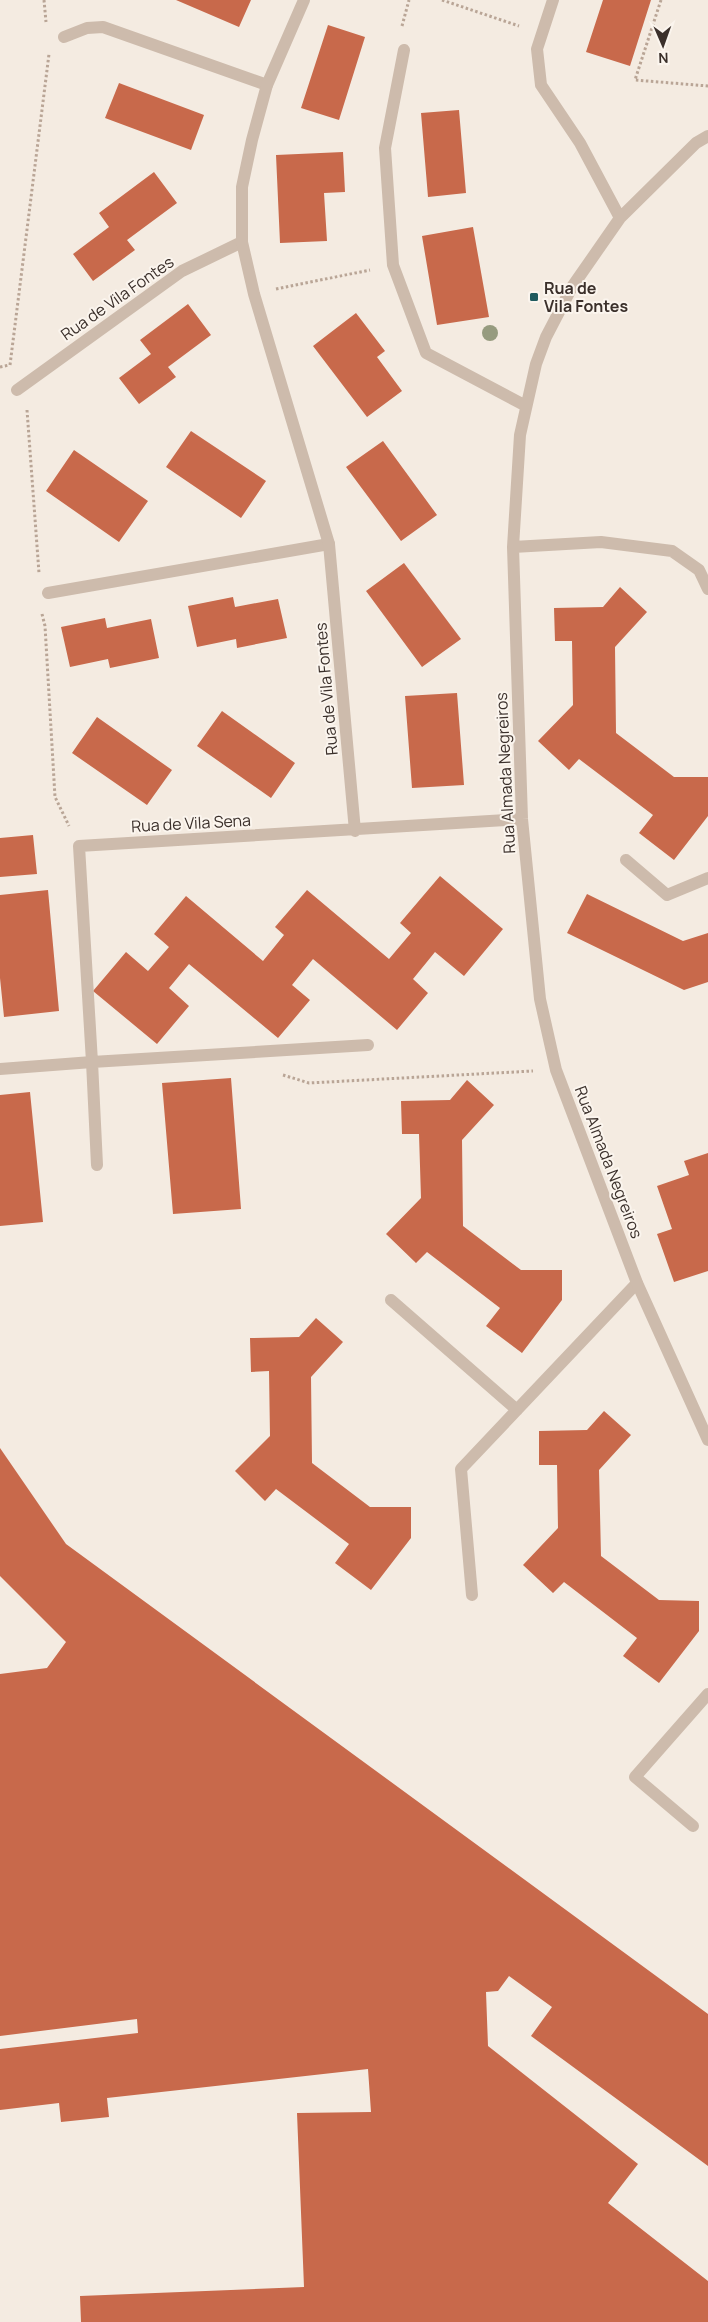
<svg xmlns="http://www.w3.org/2000/svg" width="708" height="2322" font-family="Manrope,sans-serif">
  <rect width="100%" height="100%" fill="#f4ebe1"/>
  <path fill="#c8694b" d="M 176,0 L 251,0 L 239,27 Z
    M 603,0 L 651,0 L 630,66 L 586,52 Z
    M 328,25 L 365,37 L 339,120 L 301,108 Z
    M 119,83 L 204,115 L 191,150 L 105,118 Z
    M 459,110 L 466,193 L 428,197 L 421,113 Z
    M 343,152 L 345,192 L 324,193 L 327,241 L 280,243 L 276,155 Z
    M 154,172 L 177,203 L 127,240 L 135,250 L 93,281 L 73,254 L 109,227 L 99,213 Z
    M 473,227 L 489,317 L 437,325 L 422,236 Z
    M 188,304 L 211,335 L 168,367 L 176,377 L 139,404 L 119,378 L 151,354 L 140,340 Z
    M 356,313 L 385,351 L 377,357 L 402,391 L 367,417 L 313,346 Z
    M 191,431 L 266,481 L 241,518 L 166,467 Z
    M 383,441 L 437,515 L 401,541 L 346,467 Z
    M 74,450 L 148,501 L 119,542 L 46,491 Z
    M 404,563 L 461,639 L 422,667 L 366,591 Z
    M 620,587 L 647,612 L 615,647 L 616,733 L 674,777 L 708,777 L 708,816 L 674,860 L 639,833 L 653,815 L 579,759 L 569,770 L 538,741 L 573,705 L 572,641 L 555,641 L 554,608 L 603,607 Z
    M 233,597 L 235,607 L 278,599 L 287,638 L 237,648 L 236,639 L 197,647 L 188,606 Z
    M 105,618 L 107,628 L 151,619 L 159,658 L 110,668 L 108,659 L 70,667 L 61,627 Z
    M 457,693 L 464,785 L 412,788 L 405,696 Z
    M 222,711 L 295,763 L 271,798 L 197,746 Z
    M 97,717 L 172,770 L 147,805 L 72,753 Z
    M 33,835 L 37,874 L 0,877 L 0,838 Z
    M 440,876 L 503,929 L 464,976 L 435,952 L 413,979 L 428,993 L 397,1030 L 313,959 L 292,985 L 310,1000 L 278,1038 L 189,964 L 169,988 L 189,1006 L 157,1044 L 93,991 L 126,952 L 148,971 L 169,947 L 154,934 L 186,896 L 263,961 L 284,935 L 275,927 L 307,890 L 389,959 L 411,933 L 400,923 Z
    M 48,890 L 59,1011 L 4,1017 L 0,978 L 0,895 Z
    M 587,894 L 683,941 L 708,933 L 708,982 L 684,990 L 567,933 Z
    M 231,1078 L 241,1209 L 173,1214 L 162,1083 Z
    M 467,1080 L 494,1105 L 462,1140 L 463,1226 L 521,1270 L 562,1270 L 562,1300 L 522,1353 L 486,1326 L 500,1308 L 427,1252 L 416,1263 L 386,1234 L 421,1198 L 419,1134 L 402,1134 L 401,1101 L 450,1100 Z
    M 30,1092 L 43,1222 L 0,1226 L 0,1095 Z
    M 708,1153 L 708,1271 L 674,1282 L 657,1234 L 672,1229 L 657,1186 L 689,1175 L 684,1161 Z
    M 316,1318 L 343,1342 L 311,1377 L 312,1463 L 370,1507 L 411,1507 L 411,1538 L 371,1590 L 335,1563 L 349,1544 L 276,1489 L 265,1501 L 235,1471 L 270,1436 L 269,1371 L 251,1372 L 250,1338 L 299,1337 Z
    M 604,1411 L 631,1435 L 599,1470 L 601,1556 L 659,1600 L 699,1601 L 699,1631 L 659,1683 L 623,1656 L 637,1638 L 564,1582 L 553,1593 L 523,1565 L 558,1528 L 557,1465 L 539,1465 L 539,1431 L 587,1430 Z
    M 0,1448 L 66,1544 L 708,2014 L 708,2166 L 531,2036 L 552,2007 L 509,1976 L 498,1991 L 486,1992 L 488,2046 L 638,2164 L 608,2203 L 708,2281 L 708,2322 L 81,2322 L 80,2296 L 304,2287 L 297,2113 L 371,2112 L 368,2069 L 107,2098 L 109,2117 L 61,2122 L 59,2103 L 0,2110 L 0,2049 L 138,2033 L 137,2019 L 0,2036 L 0,1674 L 47,1668 L 66,1642 L 0,1576 Z"/>
  <g fill="none" stroke-linecap="round" stroke-linejoin="round">
    <path stroke="#b9a596" stroke-width="3" stroke-dasharray="2.5 2.5" stroke-linecap="butt" d="M 44,0 L 46,22
      M 442,0 L 519,26
      M 661,0 L 635,80 L 708,86
      M 402,26 L 409,0
      M 276,289 L 370,270
      M 10,365 L 49,54
      M 0,367 L 9,365
      M 27,410 L 39,573
      M 42,614 L 45,626 L 55,797 L 69,826
      M 283,1075 L 309,1083 L 533,1071"/>
    <path stroke="#cdbbac" stroke-width="12" d="M 64,37 L 87,28 L 103,27 L 267,85
      M 17,390 L 182,271 L 242,242
      M 48,593 L 329,544
      M 626,860 L 667,895 L 708,878
      M 391,1300 L 517,1410
      M 472,1595 L 461,1469 L 637,1283
      M 693,1826 L 635,1777 L 708,1694"/>
    <path stroke="#cdbbac" stroke-width="12" d="M 304,0 L 267,85 L 252,140 L 242,187 L 242,242 L 254,294 L 329,544 L 355,831
      M 553,0 L 537,49 L 541,85 L 580,143 L 620,218
      M 404,50 L 385,148 L 393,265 L 426,353 L 526,406
      M 708,136 L 696,143 L 620,218 L 572,287 L 546,337 L 536,364 L 520,435 L 513,547 L 522,819 L 540,999 L 556,1070 L 637,1283 L 708,1440
      M 513,547 L 601,542 L 672,551 L 699,570 L 708,589
      M 368,1045 L 92,1062 L 79,846 L 522,819
      M 0,1069 L 92,1062 L 97,1165"/>
  </g>
  <circle fill="#969b7f" cx="490" cy="333" r="8"/>
  <rect fill="#1f5a5e" stroke="#fbf5ee" stroke-width="2" x="529" y="292" width="10" height="10" rx="2.5"/>
  <g text-anchor="middle" dominant-baseline="central" stroke-width="4" stroke-linejoin="round" paint-order="stroke">
    <g font-size="16" font-weight="bold" fill="#3b302b" stroke="#fbf5ee" text-anchor="start">
      <text x="544" y="288">Rua de<tspan x="544" dy="18">Vila Fontes</tspan></text>
    </g>
    <g font-size="16" fill="#3b302b" stroke="#fbf5ee">
      <text transform="translate(117 298) rotate(-35)">Rua de Vila Fontes</text>
      <text transform="translate(326 689) rotate(-95)">Rua de Vila Fontes</text>
      <text transform="translate(505 773) rotate(-93)">Rua Almada Negreiros</text>
      <text transform="translate(191 823) rotate(-3)">Rua de Vila Sena</text>
      <text transform="translate(609 1162) rotate(69)">Rua Almada Negreiros</text>
    </g>
  </g>
  <g transform="translate(663 45) rotate(178)" stroke="#fbf5ee" stroke-width="4" paint-order="stroke">
  <path d="M0-4L9 19L0 12L-9 19Z" fill="#3b302b"/>
  <text y="-8" font-size="14" font-weight="bold" text-anchor="middle" fill="#3b302b">N</text>
  </g>
</svg>
